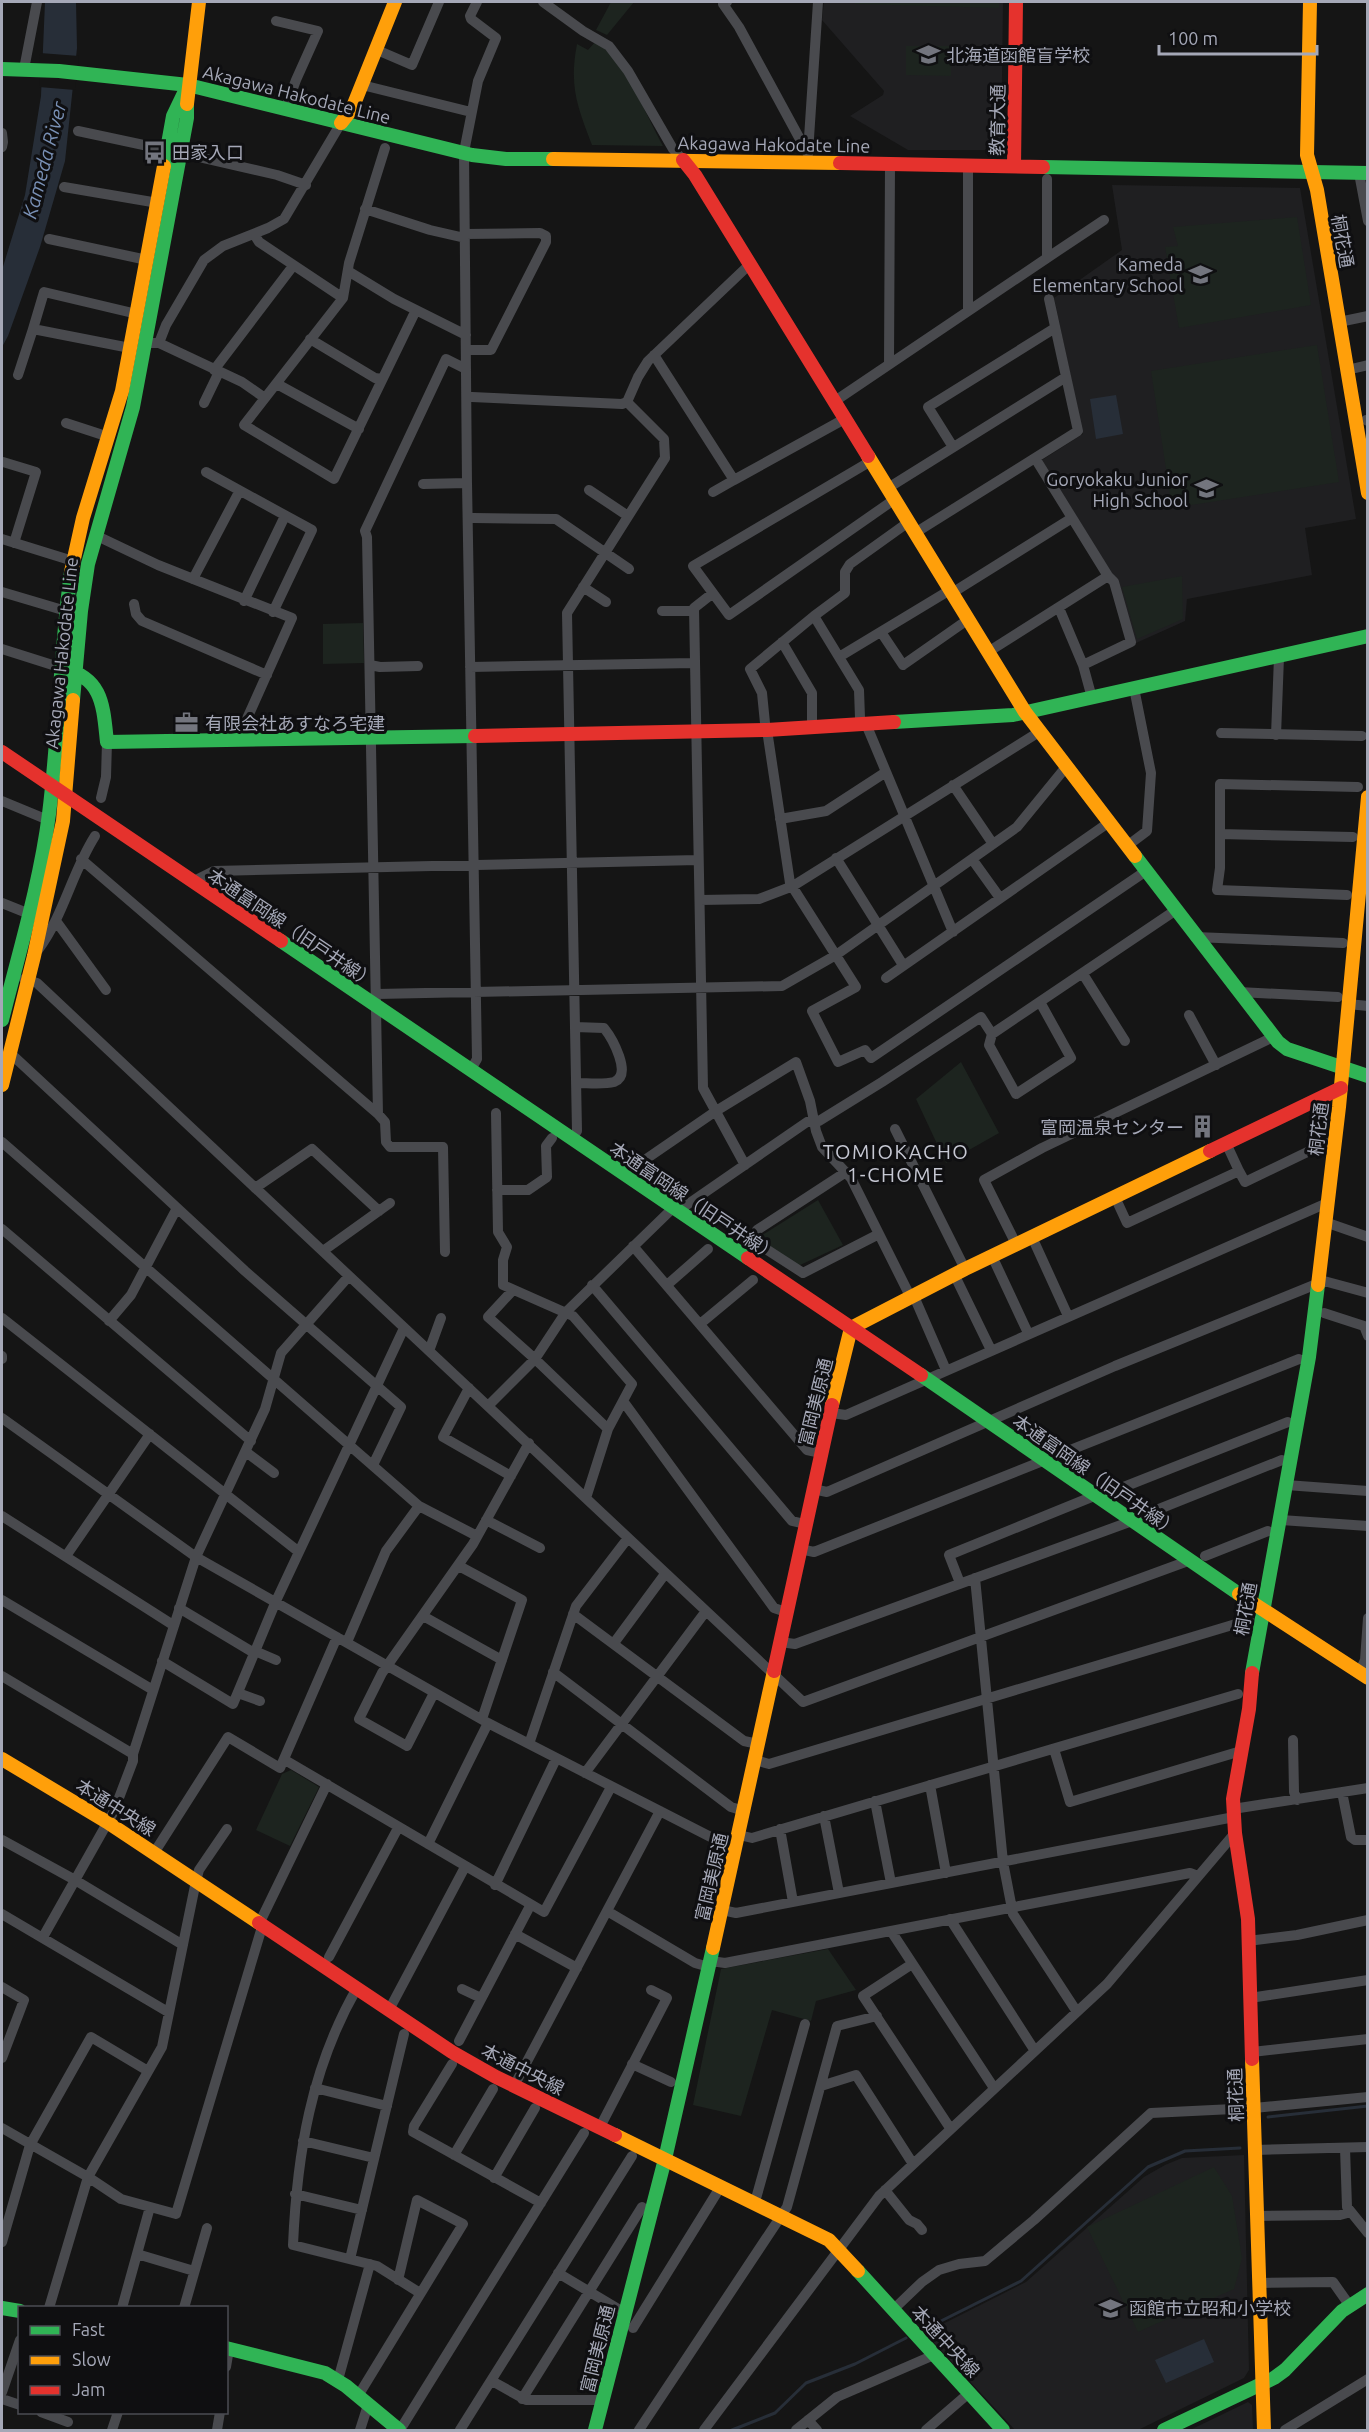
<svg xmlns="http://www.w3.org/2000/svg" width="1369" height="2432" font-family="Ubuntu,'Noto Sans JP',sans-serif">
  <rect width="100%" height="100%" fill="#151515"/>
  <path fill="#1f1f21" d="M 824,2 L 1003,2 L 1001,150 L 908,150 L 850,116 L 883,95 L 884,91 L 822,20 Z
    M 1112,185 L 1300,188 L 1356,519 L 1305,528 L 1312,575 L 1187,599 L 1185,621 L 1136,643 L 1117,582 L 1042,460 L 1083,434 L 1054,298 L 1122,250 Z
    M 1244,2155 L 1249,2370 L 1244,2378 L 1138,2430 L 1015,2430 L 925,2333 L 1026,2282 L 1144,2177 L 1165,2165 L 1182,2158 Z
    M 1248,2402 L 1252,2405 L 1253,2430 L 1190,2430 Z"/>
  <path fill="#1d241f" d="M 611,2 L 634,2 L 607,35 L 596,30 Z
    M 855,2 L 999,2 L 999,8 L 855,4 Z
    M 596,41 C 626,63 645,113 663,146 L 592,145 C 577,106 569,86 577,44 L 588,50 Z
    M 906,46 L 951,46 L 951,76 L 906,75 Z
    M 1297,217 L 1311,305 L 1179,328 L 1165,247 L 1178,246 L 1173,227 Z
    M 1317,345 L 1339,482 L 1172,508 L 1151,371 Z
    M 1182,576 L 1183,619 L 1137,639 L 1122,587 Z
    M 363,623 L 364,663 L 323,664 L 323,624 Z
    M 961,1062 L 999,1133 L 946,1163 L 916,1099 Z
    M 818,1200 L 843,1245 L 798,1266 L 761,1241 L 761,1236 Z
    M 291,1770 L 319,1787 L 290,1846 L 256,1830 L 282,1774 Z
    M 828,1949 L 856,1990 L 816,2001 L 811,2021 L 772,2010 L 741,2116 L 693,2105 L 721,1969 Z
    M 1214,2167 L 1232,2196 L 1242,2258 L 1234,2289 L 1138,2332 L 1087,2227 Z"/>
  <path fill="#272e38" d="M 45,2 L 76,2 L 77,48 L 65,161 L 40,247 L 8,336 L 2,347 L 2,270 L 25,195 L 41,96 Z
    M 1116,395 L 1123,434 L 1096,439 L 1090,399 Z
    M 1204,2339 L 1214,2362 L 1166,2383 L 1155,2360 Z"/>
  <path fill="#151515" d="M 40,53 L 79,56 L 75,90 L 39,87 Z"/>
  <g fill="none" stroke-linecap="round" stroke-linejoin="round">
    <path stroke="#272e38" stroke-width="3" d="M 1268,2117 L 1368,2106
      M 927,2328 L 1021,2281 L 1148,2167 L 1185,2151 L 1240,2148
      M 732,2430 L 775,2413 L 806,2383 L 855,2364 L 906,2338"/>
    <path stroke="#494a4e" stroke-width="10" d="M 543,2 L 583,31 L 609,46 L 628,71 L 673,149 L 683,160
      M 727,2 L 723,4 L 739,27 L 808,154
      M 276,21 L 318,31 L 296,80 L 285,110
      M 377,50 L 412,65 L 439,2
      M 24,69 L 37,2
      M 362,85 L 471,112
      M 78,131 L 167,150
      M 2,133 L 3,142 L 2,147
      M 385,148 L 349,263 L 343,298 L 244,425 L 334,479 L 416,310
      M 181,153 L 277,175 L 306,185
      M 808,153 L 818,2
      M 968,166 L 968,310
      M 1359,173 L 1368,221
      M 64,187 L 158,203
      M 365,209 L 430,230 L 465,238
      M 254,234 L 259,242 L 343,298
      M 465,234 L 540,233 L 546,236 L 546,242 L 491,350 L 466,350
      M 49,239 L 147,260
      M 1047,258 L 1104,220
      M 348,271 L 394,299 L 466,335
      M 1339,322 L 1368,316
      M 310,339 L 375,378 L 382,379
      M 146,343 L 159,343 L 166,325 L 204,260 L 223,246 L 268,228 L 284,219 L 341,123
      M 159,343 L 242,382 L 265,398
      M 130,348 L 33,329 L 44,292 L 137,314
      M 654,355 L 734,480 L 839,422
      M 889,364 L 890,164
      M 214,370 L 293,266
      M 1347,370 L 1368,365
      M 18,375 L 33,329
      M 277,384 L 359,429
      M 472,397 L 622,404 L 627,402 L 638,377 L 648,361 L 750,264
      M 835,401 L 1047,258 L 1047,179
      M 204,403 L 219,372
      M 1366,420 L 1368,421
      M 66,423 L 109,437
      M 953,447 L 928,407 L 1055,328
      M 871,461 L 693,566 L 729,615 L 895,499
      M 3,462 L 36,472 L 14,543
      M 206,472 L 312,530 L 273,612
      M 423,484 L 467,483
      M 888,488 L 1066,377
      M 589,490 L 628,516
      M 713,492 L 734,480
      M 473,518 L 556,519 L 629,569
      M 915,533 L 1078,431 L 1049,299
      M 95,535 L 158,565 L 292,618 L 245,723 L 245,740
      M 2,539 L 73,561
      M 193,579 L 239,492
      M 583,587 L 606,602
      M 2,592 L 66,611
      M 713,593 L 694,608 L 703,1088 L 745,1165
      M 952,593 L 1072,518
      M 244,601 L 285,516
      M 134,604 L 136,614 L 142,621 L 267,675
      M 1059,608 L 1083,665 L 1092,698
      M 662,611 L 694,611
      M 814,616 L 845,593 L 845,572 L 850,564 L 903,526
      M 881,632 L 903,665 L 963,623
      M 782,642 L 812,693 L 812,721
      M 2,649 L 62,668
      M 988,652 L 1108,576 L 1035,458
      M 839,657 L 945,593
      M 370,665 L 380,667 L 418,666
      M 1083,665 L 1131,642 L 1114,582 L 1108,576
      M 470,667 L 694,663
      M 765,723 L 762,693 L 750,669 L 814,616 L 859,690 L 860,718
      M 866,724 L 953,932
      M 767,730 L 790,883 L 856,987 L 812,1011 L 838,1062 L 865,1050 L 871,1058 L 1146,871
      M 1221,733 L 1362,736
      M 1276,735 L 1279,657
      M 953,785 L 993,844
      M 101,798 L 106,777 L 107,742
      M 2,801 L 48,820
      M 780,819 L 826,811 L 886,772
      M 1220,834 L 1353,837
      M 1127,846 L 1147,831 L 1151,773 L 1134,688
      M 836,858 L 903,965
      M 81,859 L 378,1114
      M 972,859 L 1000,898
      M 192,882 L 214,871 L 698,860
      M 1347,895 L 1217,890 L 1220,868 L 1220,784 L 1358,787
      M 700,900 L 759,899 L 793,886 L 1039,732
      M 2,903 L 27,913
      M 56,921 L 106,990
      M 1195,937 L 1343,943
      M 38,950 C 64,915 72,872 95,836
      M 1083,974 L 1125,1041
      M 886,978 L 1108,823
      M 24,979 L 37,983 L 803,1702 L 1188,1561
      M 1239,992 L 1338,997
      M 377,994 L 782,986 L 836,955 L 1017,827 L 1066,767
      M 1348,1004 L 1368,1006
      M 1189,1015 L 1216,1065
      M 575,1027 L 604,1028 C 612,1038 633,1075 614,1082 C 603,1085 588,1083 576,1083
      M 992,1034 L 989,1045 L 1016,1094 L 1071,1058 L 1040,1002
      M 9,1052 L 245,1271 L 401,1407 L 373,1465
      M 470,1071 L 477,1059 L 467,483 L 464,152 L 478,81 L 496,38 L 471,19 L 470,16 L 477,2
      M 496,1113 L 498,1232 L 507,1247 L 503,1260 L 503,1285 L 573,1316 L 632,1384 L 608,1429 L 586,1498
      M 895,1129 L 965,1269
      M 571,1139 L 577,1131 L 567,613 L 665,458 L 664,439 L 627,402
      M 2,1142 L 419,1506 L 477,1536
      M 633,1168 L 716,1111 L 796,1062 L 810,1101 L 816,1131 L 822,1147 L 851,1178 L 910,1296
      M 1239,1171 L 1245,1182 L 1326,1143
      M 846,1172 L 757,1230 L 755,1242 L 803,1273 L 879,1234
      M 255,1188 L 312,1149 L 379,1211
      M 497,1190 L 528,1190 L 547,1177 L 546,1146 L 552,1138
      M 1115,1197 L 1127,1223 L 1239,1171 L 1226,1143
      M 678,1211 L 807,1122 L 819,1121 L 882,1082 L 981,1017 L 992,1034 L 1176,910
      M 1325,1222 L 1368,1237
      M 2,1229 L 251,1441
      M 1032,1237 L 1068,1316
      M 1016,1244 L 984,1180 L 1042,1148 L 1267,1040
      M 633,1246 L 807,1450 L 821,1453
      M 323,1251 L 390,1203
      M 445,1252 L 443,1147 L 390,1147 L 386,1142 L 385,1122 L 378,1114 L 367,537 L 365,531 L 446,359 L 466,369
      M 992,1256 L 1028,1333
      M 954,1274 L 991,1350
      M 592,1285 L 792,1521 L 805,1524
      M 667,1285 L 708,1249
      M 513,1290 L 488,1317 L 535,1359 L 608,1429
      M 913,1294 L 946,1370
      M 1324,1313 L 1364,1326 L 1368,1336
      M 2,1318 L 299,1552
      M 109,1321 L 131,1295 L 177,1208
      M 700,1324 L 753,1280
      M 429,1351 L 441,1318
      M 2,1356 L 2,1359
      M 469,1388 L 443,1437 L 511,1476
      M 623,1401 L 774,1608 L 786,1612
      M 488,1406 L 535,1359 L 566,1312 L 673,1208
      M 831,1413 L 846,1415 L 1327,1203
      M 2,1418 L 196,1557 L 488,1723 L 736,1850
      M 246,1452 L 274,1473
      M 1286,1485 L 1368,1491
      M 813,1489 L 827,1492 L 1115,1366 L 1324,1281 L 1368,1293
      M 1111,1492 L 1288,1422
      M 1144,1515 L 1282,1460
      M 2,1516 L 173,1625
      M 486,1520 L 540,1548
      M 1281,1520 L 1368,1526
      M 800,1549 L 814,1552 L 1299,1359
      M 66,1556 L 150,1434
      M 1205,1556 L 1268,1531
      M 459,1566 L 522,1600 L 482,1719
      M 975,1578 L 1003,1862 L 1013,1914 L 1077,2012
      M 960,1583 L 949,1555 L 1094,1496
      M 2,1600 L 153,1690
      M 179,1608 L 254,1653
      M 573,1614 L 744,1741 L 758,1744
      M 423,1616 L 502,1660
      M 347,1642 L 386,1551 L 419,1506
      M 780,1642 L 795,1644 L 1132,1521
      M 614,1643 L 665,1574
      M 255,1651 L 276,1660
      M 162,1661 L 233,1704 L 276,1601 L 404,1328
      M 553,1672 L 731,1807 L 744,1811
      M 1359,1673 L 1365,1660 L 1368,1618
      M 2,1676 L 133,1754
      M 238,1693 L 260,1701
      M 434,1693 L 407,1746 L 359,1719 L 382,1673 L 473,1544 L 529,1443
      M 1293,1740 L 1294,1792 L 1297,1800
      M 529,1744 L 576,1606 L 628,1538
      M 1054,1749 L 1070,1802 L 1241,1751
      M 285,1760 L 544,1912 L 611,1787
      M 755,1760 L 769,1764 L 1249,1620
      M 585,1773 L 706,1611
      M 930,1785 L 946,1873
      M 1342,1792 L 1351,1837 L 1355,1840 L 1368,1840
      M 875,1801 L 891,1883
      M 1233,1809 L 1368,1788
      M 824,1816 L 839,1893
      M 780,1829 L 793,1902
      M 739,1835 L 752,1838 L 1238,1694
      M 2,1840 L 75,1880 L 183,1945
      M 428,1844 L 488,1723
      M 154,1853 L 228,1737 L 280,1768 L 337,1637
      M 495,1885 L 556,1759
      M 722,1910 L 736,1913 L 1234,1817
      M 607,1911 L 695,1963 L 709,1967
      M 2,1914 L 168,2012
      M 950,1919 L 1035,2051
      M 259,1924 L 327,1784
      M 891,1931 L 994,2088
      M 515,1934 L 577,1968
      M 43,1937 L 114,1811 L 133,1761 L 133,1754 L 196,1557 L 265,1409 L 281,1353 L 349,1276
      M 1248,1941 L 1297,1935 L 1368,1920
      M 329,1957 L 398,1828
      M 711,1961 L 725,1963 L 1190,1873 L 1198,1876
      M 912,1964 L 863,1996 L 950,2128
      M 2,1987 L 24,2000 L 2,2058
      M 357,1988 C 311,2068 297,2154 293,2245 L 377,2266 L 420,2293
      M 462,1989 L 481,1998
      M 1250,1998 L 1368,1980
      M 389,2010 L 465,1867
      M 459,2041 L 530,1906
      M 1252,2052 L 1368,2039
      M 452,2064 L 414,2126 L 413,2132 L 541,2203
      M 632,2064 L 671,2082
      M 514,2086 L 660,1811
      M 821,2086 L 856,2075 L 913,2164
      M 315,2088 L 387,2106
      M 600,2127 L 667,1998 L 651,1990
      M 2,2128 L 88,2177 L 121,2199 L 176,2214 L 262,1927
      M 303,2141 L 374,2158
      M 1345,2148 L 1347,2207 L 1368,2233
      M 1255,2150 L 1368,2147
      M 454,2155 L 493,2089
      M 494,2178 L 535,2108
      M 885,2190 L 909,2220 L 917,2224 L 922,2230
      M 295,2194 L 362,2210
      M 755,2202 L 805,2024
      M 1257,2216 L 1340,2215 L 1351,2212
      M 2,2242 L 30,2145 L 91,2037 L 148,2071
      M 137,2254 L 194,2271
      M 350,2259 L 404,2034
      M 558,2273 L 625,2313
      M 1259,2283 L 1333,2282 L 1350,2306
      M 898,2305 L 922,2282 L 939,2270 L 959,2264 L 985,2261 L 1034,2220 L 1151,2113 L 1254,2108 L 1368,2097
      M 49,2308 L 88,2177 L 162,2047 L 196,1881 L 199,1870 L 227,1829
      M 122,2308 L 150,2207
      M 184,2308 L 207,2228
      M 633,2328 L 721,2186
      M 226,2367 L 229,2349
      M 338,2380 L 370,2264
      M 492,2381 L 526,2400 L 603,2400
      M 2,2392 L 20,2340
      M 358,2396 L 463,2224 L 417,2200 L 398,2280
      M 2,2399 L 20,2405
      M 522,2399 L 642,2207
      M 41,2412 L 68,2422
      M 808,2420 L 817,2430
      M 112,2430 L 118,2412
      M 217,2430 L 220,2412
      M 360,2430 L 368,2405
      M 400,2430 L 584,2133
      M 460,2430 L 632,2156
      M 639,2430 L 787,2207 L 837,2026 L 877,2016
      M 704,2430 L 879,2196 L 1107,1984 L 1235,1833
      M 796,2430 L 837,2397 L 934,2355
      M 926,2430 L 969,2393
      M 1285,2430 L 1368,2379"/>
    <path stroke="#30b455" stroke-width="14" d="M 2,69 L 59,71 L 188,85 L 472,155 L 506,159 L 553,159
      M 164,166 L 173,116 L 185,91
      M 1043,167 L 1368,173
      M 62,668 C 103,678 103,705 107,742 L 475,736
      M 73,700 L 81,611 L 88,564 L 133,407 L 187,118 L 187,104
      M 894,722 L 1013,715 L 1368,636
      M 1135,856 L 1278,1042 L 1287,1049 L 1368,1076
      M 281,941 L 748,1258
      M 2,1020 C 19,952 40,884 49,814 C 59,734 60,653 71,572
      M 921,1375 L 1239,1594
      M 1252,1673 L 1309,1357 L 1318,1285
      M 858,2271 L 1003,2430
      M 2,2308 L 20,2311
      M 226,2348 L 325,2373 L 346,2386 L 399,2430
      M 595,2430 L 665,2159 L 713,1948
      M 1164,2430 L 1274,2378 L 1285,2370 L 1342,2311 L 1368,2294"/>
    <path stroke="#ff9f0a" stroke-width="14" d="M 1310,2 L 1307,155 L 1317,190 L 1368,493
      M 187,104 L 199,2
      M 341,123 L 352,109 L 395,2
      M 553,159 L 840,163
      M 868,456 L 1025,712 L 1135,856
      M 71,572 L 83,518 L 122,391 L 164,166
      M 2,1085 L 34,956 L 63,821 L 73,700
      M 1318,1285 L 1339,1107 L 1368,797
      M 832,1405 L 851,1328 L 965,1269 L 1210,1151
      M 1239,1594 L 1368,1678
      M 2,1759 L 107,1822 L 259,1923
      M 713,1948 L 774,1671
      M 1252,2059 L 1264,2430
      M 615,2135 L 829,2240 L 858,2271"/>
    <path stroke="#e5322d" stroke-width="14" d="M 683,160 L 695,175 L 868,456
      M 840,163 L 1043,167
      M 1014,166 L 1016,2
      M 475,736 L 767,730 L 894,722
      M 2,752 L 281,941
      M 1210,1151 L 1341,1088
      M 748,1258 L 921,1375
      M 774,1671 L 832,1405
      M 1252,1673 L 1249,1709 L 1233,1799 L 1235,1833 L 1248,1919 L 1252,2059
      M 259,1923 L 452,2052 L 496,2077 L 615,2135"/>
  </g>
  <defs>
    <symbol id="school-bare" viewBox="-9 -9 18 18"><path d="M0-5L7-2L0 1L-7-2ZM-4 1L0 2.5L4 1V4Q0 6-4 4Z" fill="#73757e" stroke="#0f0f11" stroke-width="2.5" paint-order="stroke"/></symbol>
    <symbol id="bus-bare" viewBox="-9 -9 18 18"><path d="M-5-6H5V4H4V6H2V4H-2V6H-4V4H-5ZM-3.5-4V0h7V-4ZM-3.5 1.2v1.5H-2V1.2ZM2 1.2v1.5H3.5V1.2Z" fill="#73757e" stroke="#0f0f11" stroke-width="2.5" paint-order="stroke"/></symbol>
    <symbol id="office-bare" viewBox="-9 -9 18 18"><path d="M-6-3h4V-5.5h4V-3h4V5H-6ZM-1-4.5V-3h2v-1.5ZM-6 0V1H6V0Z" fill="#73757e" stroke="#0f0f11" stroke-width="2.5" paint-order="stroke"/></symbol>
    <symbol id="building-bare" viewBox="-9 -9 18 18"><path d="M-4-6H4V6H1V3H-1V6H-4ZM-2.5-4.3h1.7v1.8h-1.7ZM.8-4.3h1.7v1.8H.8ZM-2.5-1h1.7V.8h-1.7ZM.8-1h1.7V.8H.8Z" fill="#73757e" stroke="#0f0f11" stroke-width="2.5" paint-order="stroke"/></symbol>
  </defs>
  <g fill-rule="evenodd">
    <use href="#school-bare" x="912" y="38" width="33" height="33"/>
    <use href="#bus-bare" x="138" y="136" width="33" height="33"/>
    <use href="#school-bare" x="1184" y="258" width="33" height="33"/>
    <use href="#school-bare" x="1190" y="472" width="33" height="33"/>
    <use href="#office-bare" x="170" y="706" width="33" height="33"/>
    <use href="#building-bare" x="1186" y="1110" width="33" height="33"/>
    <use href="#school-bare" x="1094" y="2292" width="33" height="33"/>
  </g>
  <g text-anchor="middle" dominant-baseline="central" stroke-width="6" stroke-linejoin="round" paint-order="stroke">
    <g font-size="18" fill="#a5a8b7" stroke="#0f0f11" text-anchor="start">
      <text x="946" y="55">北海道函館盲学校</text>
      <text x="172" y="152">田家入口</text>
      <text x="1183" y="264" text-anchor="end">Kameda<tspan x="1183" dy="21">Elementary School</tspan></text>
      <text x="1188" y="479" text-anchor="end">Goryokaku Junior<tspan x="1188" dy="21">High School</tspan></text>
      <text x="205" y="723">有限会社あすなろ宅建</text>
      <text x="1184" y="1127" text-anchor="end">富岡温泉センター</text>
      <text x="1129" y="2308">函館市立昭和小学校</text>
    </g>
    <g font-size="18" fill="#a5a8b7" stroke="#0f0f11">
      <text transform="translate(297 94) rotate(14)">Akagawa Hakodate Line</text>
      <text transform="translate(997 120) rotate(-89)">教育大通</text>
      <text transform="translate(774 144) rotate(1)">Akagawa Hakodate Line</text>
      <text transform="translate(1343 241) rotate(80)">桐花通</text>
      <text transform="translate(61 653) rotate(-84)">Akagawa Hakodate Line</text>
      <text transform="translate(292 928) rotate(34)">本通富岡線（旧戸井線）</text>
      <text transform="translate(1318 1129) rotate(-83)">桐花通</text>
      <text transform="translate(694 1201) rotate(34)">本通富岡線（旧戸井線）</text>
      <text transform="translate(815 1402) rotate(-76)">富岡美原通</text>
      <text transform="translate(1096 1475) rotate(35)">本通富岡線（旧戸井線）</text>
      <text transform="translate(1245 1609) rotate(-80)">桐花通</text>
      <text transform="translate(116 1807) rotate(32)">本通中央線</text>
      <text transform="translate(711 1877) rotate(-77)">富岡美原通</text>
      <text transform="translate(523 2069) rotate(27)">本通中央線</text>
      <text transform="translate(1235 2095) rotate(-92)">桐花通</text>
      <text transform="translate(946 2341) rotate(47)">本通中央線</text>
      <text transform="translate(597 2349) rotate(-76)">富岡美原通</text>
    </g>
    <g font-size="20" font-style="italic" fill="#7990b5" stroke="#0f0f11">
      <text transform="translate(44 160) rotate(-75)">Kameda River</text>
    </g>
    <g font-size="20" letter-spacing="1.5" fill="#c6c8d3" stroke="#0f0f11">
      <text x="896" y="1151">TOMIOKACHO<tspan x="896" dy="23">1-CHOME</tspan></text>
    </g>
  </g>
  <rect width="1369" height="2432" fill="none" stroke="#a5a8b7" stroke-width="6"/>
  <rect x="18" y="2306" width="210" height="108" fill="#0f0f11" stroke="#4b4c53" stroke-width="1.5"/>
  <rect x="30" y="2326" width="30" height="9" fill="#30b455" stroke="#4b4c53" stroke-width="1.5"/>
  <text x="72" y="2336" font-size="18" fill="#a5a8b7">Fast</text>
  <rect x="30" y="2356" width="30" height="9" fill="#ff9f0a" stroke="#4b4c53" stroke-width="1.5"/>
  <text x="72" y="2366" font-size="18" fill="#a5a8b7">Slow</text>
  <rect x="30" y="2386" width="30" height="9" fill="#e5322d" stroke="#4b4c53" stroke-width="1.5"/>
  <text x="72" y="2396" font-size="18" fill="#a5a8b7">Jam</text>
  <path d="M1159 45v9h158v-9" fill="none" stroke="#a5a8b7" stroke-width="3"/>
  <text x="1168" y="45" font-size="18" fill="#a5a8b7" stroke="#0f0f11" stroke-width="4.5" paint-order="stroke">100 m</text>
</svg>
